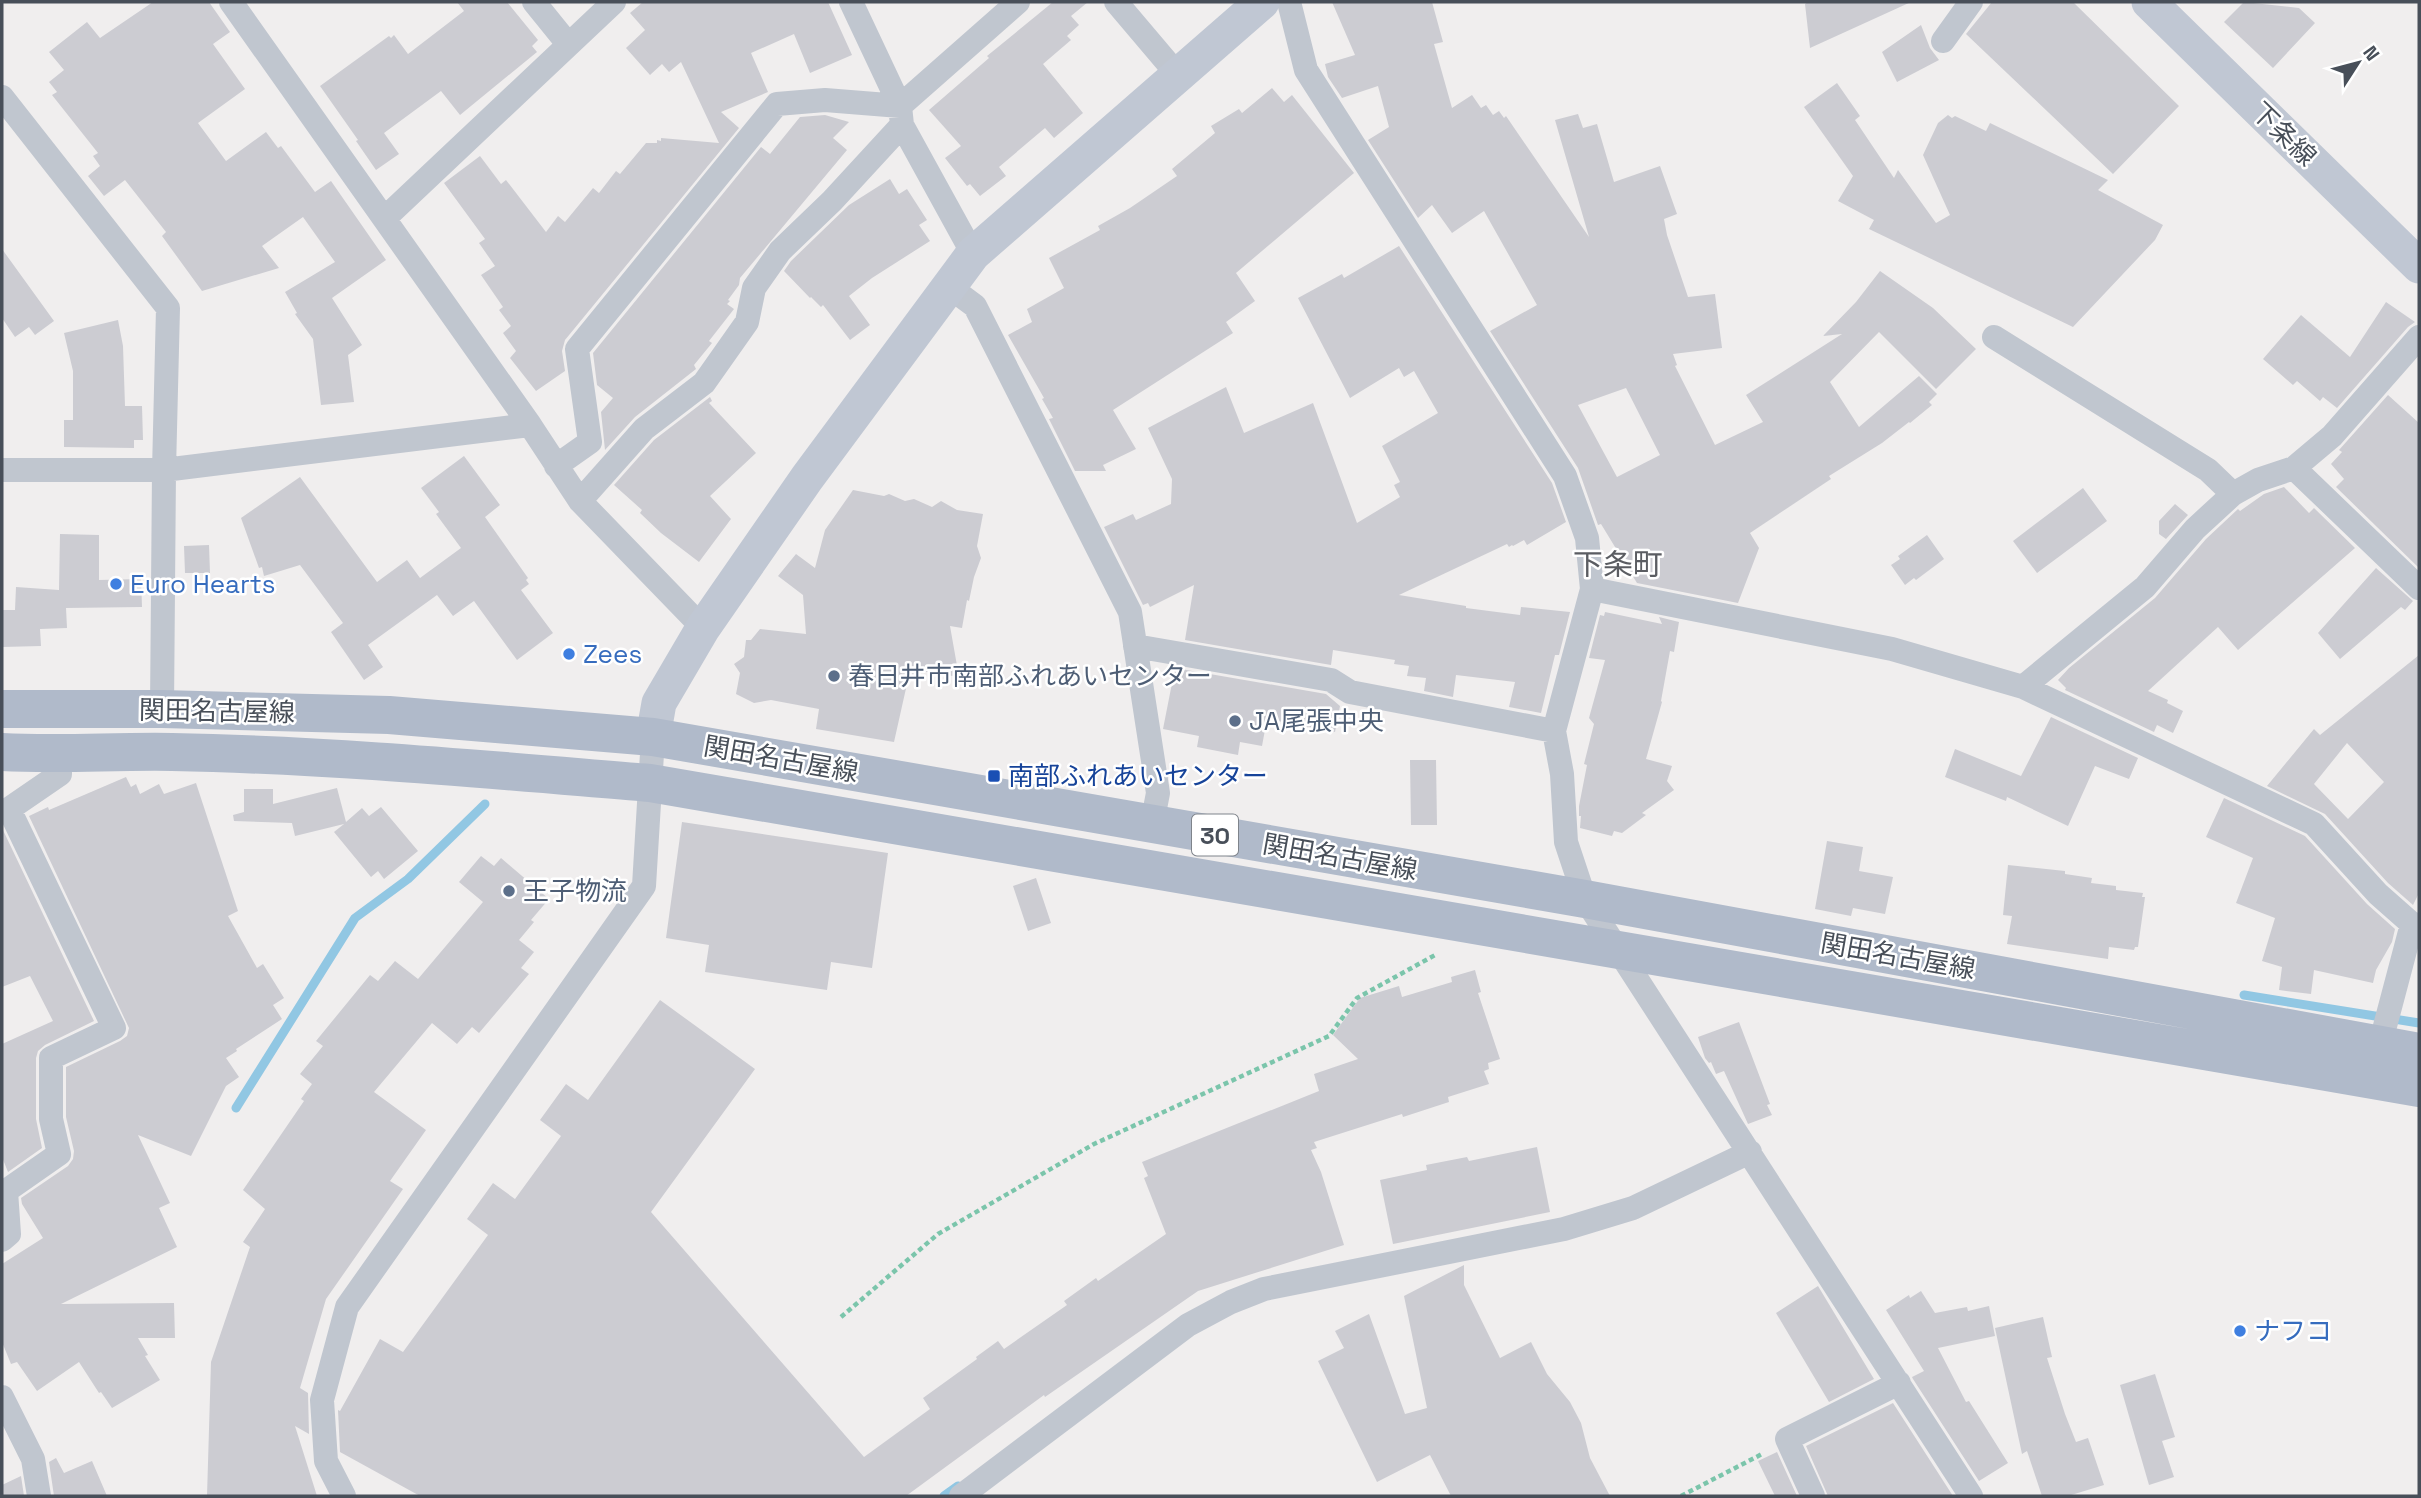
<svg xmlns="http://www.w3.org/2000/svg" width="2421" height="1498" font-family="'Space Grotesk','Noto Sans JP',sans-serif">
  <rect width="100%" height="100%" fill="#f0eeee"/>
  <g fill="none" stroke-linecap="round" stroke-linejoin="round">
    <path stroke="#91c7e3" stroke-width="9" d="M 2244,995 L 2419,1023
      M 236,1108 L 355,918 L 408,879 L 485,804
      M 944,1496 L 958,1486"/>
  </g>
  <path fill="#ccccd2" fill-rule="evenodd" d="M 153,2 L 209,2 L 230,32 L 213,44 L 245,89 L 198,123 L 226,161 L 266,132 L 278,148 L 281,146 L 315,192 L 331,181 L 386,260 L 332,298 L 362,345 L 348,355 L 354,402 L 321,405 L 313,339 L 295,314 L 297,313 L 285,292 L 335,262 L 303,217 L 262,246 L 279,268 L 202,291 L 162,236 L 166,232 L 125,180 L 104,196 L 88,176 L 100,166 L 93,156 L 98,153 L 52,95 L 57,92 L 49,82 L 64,70 L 49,52 L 87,22 L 100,38 Z
    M 457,2 L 507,2 L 538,40 L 532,46 L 537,52 L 460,115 L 441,91 L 384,133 L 399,154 L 376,170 L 356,141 L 358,140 L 320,86 L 389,36 L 391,38 L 394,35 L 408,54 L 464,11 Z
    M 643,2 L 828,2 L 852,55 L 810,73 L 794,34 L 751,53 L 768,92 L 721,112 L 739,128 L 565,340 L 562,351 L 565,371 L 536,391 L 510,358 L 516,351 L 503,333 L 511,326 L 499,310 L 503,307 L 481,275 L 495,266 L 479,243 L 485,239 L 444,183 L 480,156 L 501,184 L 506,180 L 546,232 L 558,216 L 565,222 L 593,188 L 599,193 L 616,171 L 620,174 L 646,143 L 657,143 L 657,140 L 661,141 L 661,138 L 719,143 L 681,62 L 669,72 L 662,64 L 650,75 L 626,48 L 645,30 L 630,13 Z
    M 1053,2 L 1088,2 L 1071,16 L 1079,25 L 1067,36 L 1071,40 L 1043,64 L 1083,113 L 1054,138 L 1045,128 L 999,167 L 1006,176 L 980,196 L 970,184 L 967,186 L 945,158 L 961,146 L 929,110 L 989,58 L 987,56 Z
    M 1332,2 L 1432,2 L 1443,42 L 1434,44 L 1452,108 L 1472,95 L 1481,108 L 1486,105 L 1493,115 L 1499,111 L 1504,118 L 1506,116 L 1589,237 L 1555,120 L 1578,114 L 1583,128 L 1597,124 L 1614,182 L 1660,166 L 1677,214 L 1664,219 L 1667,235 L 1688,297 L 1715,294 L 1722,348 L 1673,354 L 1677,365 L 1675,366 L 1715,445 L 1763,422 L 1746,395 L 1842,334 L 1823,336 L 1856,302 L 1880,271 L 1933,308 L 1976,349 L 1936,389 L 1879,332 L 1830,382 L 1859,427 L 1919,376 L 1937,394 L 1929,402 L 1932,405 L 1910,423 L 1909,422 L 1882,443 L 1829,476 L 1831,479 L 1750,533 L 1759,548 L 1738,603 L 1637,583 L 1601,524 L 1598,525 L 1578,468 L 1490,331 L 1537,305 L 1484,211 L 1452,233 L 1432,205 L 1418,218 L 1368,140 L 1389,127 L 1378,86 L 1342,98 L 1328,77 L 1325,64 L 1355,55 ZM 1626,388 L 1660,455 L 1617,477 L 1578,405 Z
    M 1808,2 L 1911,2 L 1810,48 L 1805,4 Z
    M 1992,2 L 2073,2 L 2179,106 L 2113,174 L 1966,34 Z
    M 2244,2 L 2299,8 L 2315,23 L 2273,68 L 2224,22 Z
    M 1921,25 L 1930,48 L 1939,60 L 1897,82 L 1882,52 Z
    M 1837,83 L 1860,116 L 1855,120 L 1894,178 L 1898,170 L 1936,223 L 1950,215 L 1923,155 L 1938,123 L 1948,115 L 1952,118 L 1955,116 L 1986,131 L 1990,123 L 2108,180 L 2098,190 L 2163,225 L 2155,240 L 2073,327 L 1869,229 L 1874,220 L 1838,201 L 1853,176 L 1804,107 Z
    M 1272,88 L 1284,102 L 1292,95 L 1354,173 L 1236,273 L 1255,301 L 1226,322 L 1233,333 L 1113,410 L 1136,449 L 1103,465 L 1106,471 L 1075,471 L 1049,419 L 1053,418 L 1042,399 L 1044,398 L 1008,335 L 1032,322 L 1027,309 L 1064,288 L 1049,258 L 1100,230 L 1098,226 L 1130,208 L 1177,176 L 1172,169 L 1215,133 L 1211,126 L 1239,109 L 1242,113 Z
    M 825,115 L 849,122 L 833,138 L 847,150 L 740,278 L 739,285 L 728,300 L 730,301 L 727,304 L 734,309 L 709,341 L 712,343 L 694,365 L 696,369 L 635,417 L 605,450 L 601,412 L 613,398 L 597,385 L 593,353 L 761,147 L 770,154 L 800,117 Z
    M 890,179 L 899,194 L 907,189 L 927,220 L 919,225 L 930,241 L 872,278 L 849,296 L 870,325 L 850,340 L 823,305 L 821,307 L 811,297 L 810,298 L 784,271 L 791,261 L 849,205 Z
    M 1399,246 L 1552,483 L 1566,522 L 1527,545 L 1524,540 L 1513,546 L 1512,545 L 1509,547 L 1507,544 L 1399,595 L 1466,606 L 1466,608 L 1520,615 L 1521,607 L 1570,612 L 1559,655 L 1555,655 L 1541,713 L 1509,707 L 1515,682 L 1456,675 L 1453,697 L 1424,691 L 1426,678 L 1407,676 L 1409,666 L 1394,664 L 1395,660 L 1333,650 L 1331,665 L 1185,640 L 1194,585 L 1150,607 L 1148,603 L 1143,605 L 1104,527 L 1133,514 L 1136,520 L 1171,504 L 1172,479 L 1148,428 L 1226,387 L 1244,433 L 1313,403 L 1357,523 L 1400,497 L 1394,485 L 1400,482 L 1382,446 L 1438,413 L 1414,371 L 1404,377 L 1399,368 L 1350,398 L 1298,298 L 1342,274 L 1344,278 Z
    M 2,249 L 54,321 L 35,335 L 29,327 L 15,337 L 2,318 Z
    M 2386,302 L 2415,322 L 2408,327 L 2337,408 L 2323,397 L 2320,401 L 2297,381 L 2293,385 L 2263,359 L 2301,315 L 2350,357 Z
    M 118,320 L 123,346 L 125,406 L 142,406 L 143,440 L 134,440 L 134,448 L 64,447 L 64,420 L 73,420 L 73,371 L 64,333 Z
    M 2388,395 L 2419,423 L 2419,568 L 2336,487 L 2344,479 L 2331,464 L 2342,452 L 2339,450 Z
    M 710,397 L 712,401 L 709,403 L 756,453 L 710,496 L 731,519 L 699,562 L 661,533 L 640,513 L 642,510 L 614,485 L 654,440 Z
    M 464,456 L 500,505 L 485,517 L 528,578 L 526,580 L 529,584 L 521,590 L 553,633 L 517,660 L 474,601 L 453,616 L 437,595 L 368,645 L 383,667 L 364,680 L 331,632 L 343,623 L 300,565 L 264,576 L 262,567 L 259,568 L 241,518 L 300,477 L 377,582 L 407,560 L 420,578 L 461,548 L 436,514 L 439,512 L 421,488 Z
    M 2284,487 L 2309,513 L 2314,508 L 2355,548 L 2238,650 L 2218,627 L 2148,691 L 2168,700 L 2167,703 L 2183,711 L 2173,733 L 2157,725 L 2154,732 L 2065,690 L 2066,688 L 2058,680 L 2069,668 L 2155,598 L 2206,539 L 2238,509 L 2240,511 L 2264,494 Z
    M 2083,488 L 2107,521 L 2037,573 L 2013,541 Z
    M 853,490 L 884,496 L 889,494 L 905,501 L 914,499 L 932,507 L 941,501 L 957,510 L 983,514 L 977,546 L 981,558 L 974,577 L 969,601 L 967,600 L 962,628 L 950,626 L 959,677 L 915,670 L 914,676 L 909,675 L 894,742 L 816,729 L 819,709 L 771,700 L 754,703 L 736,694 L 740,673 L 734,664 L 744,657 L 746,640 L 751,640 L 760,629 L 806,634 L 803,595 L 778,576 L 796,554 L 815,568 L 825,530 Z
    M 2175,504 L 2188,515 L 2166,539 L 2159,534 L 2159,521 Z
    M 60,534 L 99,535 L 99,580 L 141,579 L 142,607 L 66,608 L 67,628 L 40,629 L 41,646 L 2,647 L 2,610 L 15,610 L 16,587 L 59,590 Z
    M 1927,535 L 1944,559 L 1916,580 L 1914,578 L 1905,585 L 1891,565 L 1900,559 L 1898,556 Z
    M 209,545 L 210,573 L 185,573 L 184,546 Z
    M 2376,568 L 2413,601 L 2405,610 L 2401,607 L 2340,659 L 2318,633 Z
    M 1605,612 L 1662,624 L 1659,617 L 1679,622 L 1674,652 L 1670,651 L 1661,701 L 1662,702 L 1646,759 L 1672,766 L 1667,781 L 1674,790 L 1642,813 L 1646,815 L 1622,833 L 1614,831 L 1612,836 L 1580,828 L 1581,816 L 1579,816 L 1579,806 L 1587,765 L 1584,764 L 1594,724 L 1589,718 L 1605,660 L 1589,658 L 1600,615 L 1604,616 Z
    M 2419,655 L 2419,893 L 2413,905 L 2388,883 L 2325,814 L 2267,786 L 2314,729 L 2320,735 ZM 2347,743 L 2384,782 L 2348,819 L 2314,784 Z
    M 1175,668 L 1326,694 L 1340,706 L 1335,732 L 1267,719 L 1262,746 L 1240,742 L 1238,755 L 1197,747 L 1199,736 L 1163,729 Z
    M 2051,717 L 2138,758 L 2129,779 L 2095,766 L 2068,826 L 2007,797 L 2006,801 L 1945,777 L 1955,749 L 2021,776 Z
    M 1410,760 L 1436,760 L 1437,825 L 1411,825 Z
    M 126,777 L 131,787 L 136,784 L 140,794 L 159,784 L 164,794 L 196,783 L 238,911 L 228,916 L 257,968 L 263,964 L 284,998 L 273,1005 L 282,1019 L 236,1049 L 237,1051 L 226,1058 L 239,1077 L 226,1086 L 191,1156 L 138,1135 L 170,1203 L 159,1208 L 177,1247 L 61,1304 L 174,1303 L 175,1338 L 138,1338 L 148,1355 L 145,1356 L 160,1380 L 112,1408 L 101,1392 L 99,1393 L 79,1362 L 37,1391 L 17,1362 L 11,1364 L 2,1342 L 2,1264 L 43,1238 L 22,1204 L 21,1198 L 68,1166 L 73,1159 L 74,1151 L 66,1117 L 66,1067 L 120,1041 L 127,1036 L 129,1028 L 29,816 L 48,807 L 49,810 Z
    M 337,788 L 346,822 L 362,808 L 369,816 L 381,807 L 418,851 L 384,879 L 378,871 L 371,877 L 334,832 L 344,824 L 295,836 L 292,823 L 234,821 L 233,815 L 244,812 L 244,789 L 273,789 L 273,804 Z
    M 2224,798 L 2305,836 L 2367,904 L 2395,929 L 2392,942 L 2376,970 L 2373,983 L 2314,970 L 2311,994 L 2279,990 L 2282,967 L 2262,961 L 2275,918 L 2236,903 L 2253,858 L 2206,837 Z
    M 682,822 L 888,853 L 872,968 L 831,962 L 827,990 L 705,972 L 709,945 L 666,938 Z
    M 2,828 L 94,1021 L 45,1045 L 38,1051 L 36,1058 L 36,1119 L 42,1148 L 8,1172 L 2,1157 L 2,1044 L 53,1021 L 30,976 L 2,987 Z
    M 1827,841 L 1863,847 L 1859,871 L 1893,877 L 1885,914 L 1853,908 L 1851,916 L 1815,909 Z
    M 481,856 L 494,866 L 501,858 L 549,899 L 531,920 L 534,922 L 519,940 L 534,952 L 521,968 L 529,974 L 479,1033 L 472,1027 L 457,1044 L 432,1023 L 374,1092 L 426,1130 L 390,1181 L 403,1189 L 326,1299 L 300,1388 L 308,1393 L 309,1434 L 295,1426 L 317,1496 L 207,1496 L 211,1362 L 250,1247 L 243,1242 L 265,1209 L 243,1190 L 304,1101 L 301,1099 L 312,1084 L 300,1074 L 323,1046 L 316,1041 L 370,975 L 378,981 L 395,961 L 418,979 L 483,902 L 459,882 Z
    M 2008,865 L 2065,871 L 2065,874 L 2092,878 L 2091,883 L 2116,886 L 2116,890 L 2143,893 L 2142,897 L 2145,897 L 2138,947 L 2135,947 L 2134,950 L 2109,947 L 2108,959 L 2007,944 L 2012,916 L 2003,915 Z
    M 1036,878 L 1051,923 L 1028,931 L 1013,886 Z
    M 1475,970 L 1481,992 L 1478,993 L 1500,1059 L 1488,1063 L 1489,1069 L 1484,1071 L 1489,1084 L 1448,1097 L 1449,1102 L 1403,1117 L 1402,1114 L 1314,1142 L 1317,1148 L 1311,1150 L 1321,1172 L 1344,1245 L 1198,1291 L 1045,1397 L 1044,1395 L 906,1496 L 420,1496 L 340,1452 L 338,1410 L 340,1411 L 380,1339 L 403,1352 L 488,1235 L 467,1219 L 493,1183 L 515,1199 L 561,1136 L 540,1120 L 566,1084 L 588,1100 L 660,1000 L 755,1069 L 651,1212 L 864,1457 L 930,1409 L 923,1398 L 977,1359 L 976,1357 L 998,1341 L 1004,1349 L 1067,1305 L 1064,1301 L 1096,1278 L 1098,1281 L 1166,1234 L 1144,1178 L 1148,1176 L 1142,1162 L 1319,1091 L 1314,1074 L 1358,1059 L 1333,1035 L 1360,998 L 1399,986 L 1402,997 L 1452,982 L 1451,977 Z
    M 1739,1022 L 1770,1104 L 1767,1105 L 1772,1115 L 1748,1124 L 1724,1071 L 1716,1074 L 1711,1062 L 1709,1063 L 1705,1058 L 1698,1037 Z
    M 1537,1147 L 1550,1212 L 1393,1244 L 1380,1180 L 1427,1170 L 1426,1165 L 1467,1157 L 1469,1161 Z
    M 1464,1265 L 1464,1285 L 1500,1358 L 1531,1342 L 1547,1374 L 1570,1402 L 1581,1423 L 1590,1458 L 1610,1496 L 1451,1496 L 1430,1455 L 1377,1482 L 1318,1361 L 1344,1348 L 1335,1331 L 1369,1314 L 1405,1414 L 1427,1408 L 1404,1296 Z
    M 1818,1286 L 1874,1379 L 1829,1402 L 1776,1313 Z
    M 1921,1291 L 1935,1313 L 1967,1307 L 1968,1311 L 1989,1306 L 1995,1336 L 1938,1348 L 1966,1402 L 1969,1401 L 2008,1463 L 1979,1481 L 1913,1379 L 1912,1377 L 1924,1371 L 1886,1310 L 1909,1295 L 1910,1298 Z
    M 2043,1317 L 2052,1357 L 2047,1358 L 2065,1414 L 2076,1442 L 2088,1438 L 2104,1485 L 2068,1496 L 2042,1496 L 2027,1451 L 2022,1454 L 1995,1328 Z
    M 2155,1374 L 2175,1437 L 2162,1441 L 2174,1477 L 2149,1485 L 2120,1385 Z
    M 1893,1403 L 1953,1496 L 1828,1496 L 1806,1446 Z
    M 1777,1452 L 1797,1496 L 1775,1496 L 1758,1461 Z
    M 56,1458 L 64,1473 L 92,1461 L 107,1496 L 54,1496 L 49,1462 Z
    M 21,1476 L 24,1496 L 2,1496 L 2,1485 Z"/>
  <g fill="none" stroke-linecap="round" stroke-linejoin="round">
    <path stroke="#7bc5ab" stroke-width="4.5" stroke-dasharray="5 3.5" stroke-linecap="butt" d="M 841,1317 L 938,1234 L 1094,1144 L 1329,1036 L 1357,998 L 1437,954
      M 1681,1496 L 1764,1453"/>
    <path stroke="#c0c6cf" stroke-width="24" d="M 231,2 L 530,425 L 580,501 L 703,628
      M 534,2 L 568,44
      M 851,2 L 900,106 L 902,125 L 973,254
      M 1116,2 L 1177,74
      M 1289,2 L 1306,70 L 1565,476 L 1587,538 L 1592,589 L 1554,731 L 1562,774 L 1566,842 L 1585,899 L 1971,1496
      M 1943,41 L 1971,2
      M 2,97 L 168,308 L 164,470 L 162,709
      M 385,218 L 614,2
      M 948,286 L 975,306 L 1130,612 L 1158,793 L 1152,824
      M 1994,337 L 2208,470 L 2233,494
      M 556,466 L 590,442 L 577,349 L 777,104 L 825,100 L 900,106 L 1018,2
      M 2294,468 L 2419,588
      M 2,470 L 164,470 L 530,425
      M 580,501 L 644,429 L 704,383 L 747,322 L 754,288 L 780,251 L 832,201 L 902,125
      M 1592,589 L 1892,649 L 2023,687 L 2314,824 L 2378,894 L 2412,924 L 2419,925
      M 1135,646 L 1331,680 L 1350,692 L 1554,731
      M 2023,687 L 2145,587 L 2195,529 L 2233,494 L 2258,480 L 2294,468 L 2332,436 L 2419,337
      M 2,811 L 9,809 L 60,774 L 60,755
      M 2380,1045 L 2412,924
      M 2,1240 L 9,1234 L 6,1191 L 59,1154 L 51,1119 L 51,1058 L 114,1028 L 9,809
      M 2,1397 L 33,1459 L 39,1496
      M 344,1496 L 326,1461 L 322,1400 L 347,1307 L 644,886 L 653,737
      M 961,1496 L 1188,1325 L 1231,1302 L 1264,1289 L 1564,1229 L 1633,1208 L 1750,1152
      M 1813,1496 L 1787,1439 L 1899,1383"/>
    <path stroke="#c0c7d3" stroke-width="35" d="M 2149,2 L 2419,266
      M 653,737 L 659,703 L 703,628 L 807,478 L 973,254 L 1262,2"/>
    <path stroke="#b0baca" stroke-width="38" d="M 2,709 L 162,709 L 389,715 L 653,737 L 1585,899 L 2419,1052
      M 2,752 C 59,755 115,751 172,752 C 332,755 491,770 650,783 L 2419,1088"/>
  </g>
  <g fill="#3f7fe0" stroke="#fff" stroke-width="2.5">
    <circle cx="116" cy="584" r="7"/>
    <circle cx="569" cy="654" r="7"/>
    <circle cx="2240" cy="1331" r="7"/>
  </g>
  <g fill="#5c6f8a" stroke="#fff" stroke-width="2.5">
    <circle cx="834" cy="676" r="7"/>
    <circle cx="1235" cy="721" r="7"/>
    <circle cx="509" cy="891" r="7"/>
  </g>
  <rect fill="#1a4fb4" stroke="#fff" stroke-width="2.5" x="987" y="769" width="14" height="14" rx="3.5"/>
  <g text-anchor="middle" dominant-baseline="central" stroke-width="5" stroke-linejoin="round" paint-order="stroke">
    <rect fill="#fff" stroke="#7f848b" stroke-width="2" x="1192" y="814.5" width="46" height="41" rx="5"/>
    <g font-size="24" font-weight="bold" fill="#484f59">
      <text x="1215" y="835">30</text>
    </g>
    <g font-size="26" fill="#484f59" stroke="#fff">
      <text transform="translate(2284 134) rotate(44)">下条線</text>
      <text transform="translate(217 711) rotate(1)">関田名古屋線</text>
      <text transform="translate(781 759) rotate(10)">関田名古屋線</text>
      <text transform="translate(1340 857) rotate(10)">関田名古屋線</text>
      <text transform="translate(1898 956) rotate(10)">関田名古屋線</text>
    </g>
    <g font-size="26" fill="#366cbe" stroke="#fff" text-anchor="start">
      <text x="130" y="584">Euro Hearts</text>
      <text x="583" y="654">Zees</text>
      <text x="2254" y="1331">ナフコ</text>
    </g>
    <g font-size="26" fill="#4e5e75" stroke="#fff" text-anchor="start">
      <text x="848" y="676">春日井市南部ふれあいセンター</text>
      <text x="1249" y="721">JA尾張中央</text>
      <text x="523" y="891">王子物流</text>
    </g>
    <g font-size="26" fill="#164399" stroke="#fff" text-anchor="start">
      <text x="1008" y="776">南部ふれあいセンター</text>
    </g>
    <g font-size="30" fill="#5b5d62" stroke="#fff">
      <text x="1618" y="564">下条町</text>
    </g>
  </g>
  <rect width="2421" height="1498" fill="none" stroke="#484f59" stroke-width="7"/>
  <g transform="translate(2358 63) rotate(54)" stroke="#ffffff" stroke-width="5" paint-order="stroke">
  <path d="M0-5L12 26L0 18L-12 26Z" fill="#484f59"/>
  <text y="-10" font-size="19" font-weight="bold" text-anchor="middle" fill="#484f59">N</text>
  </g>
</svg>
